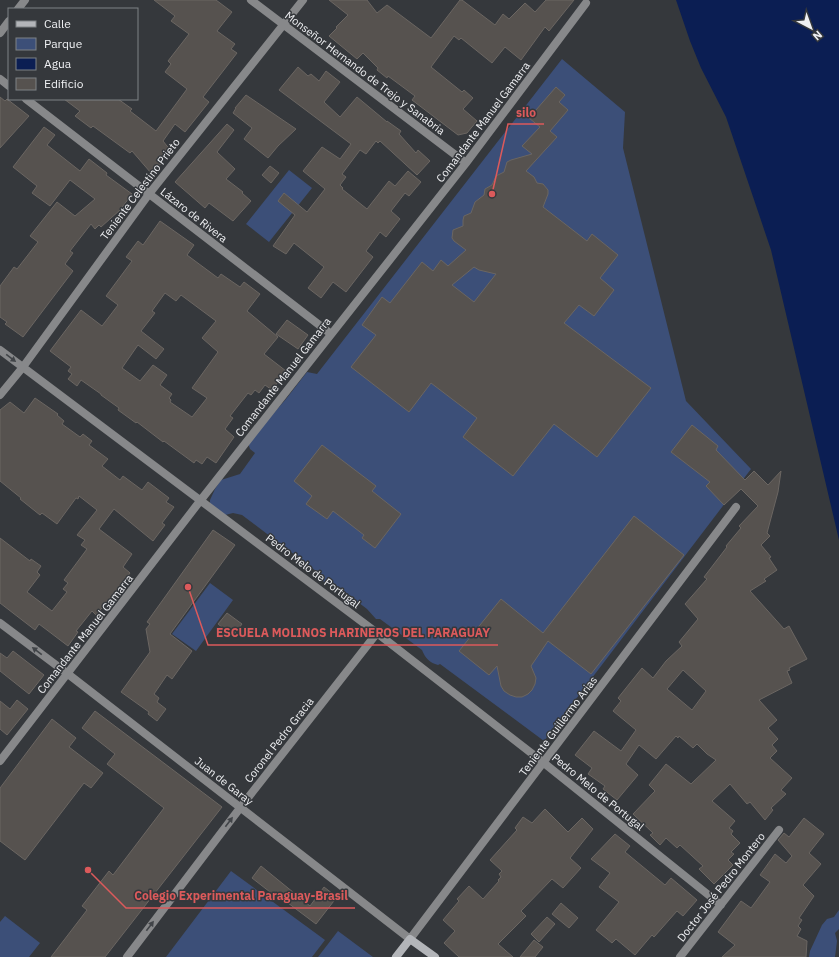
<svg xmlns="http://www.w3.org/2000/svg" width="839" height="957" font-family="'IBM Plex Sans',sans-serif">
  <rect width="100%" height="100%" fill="#35383c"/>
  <path fill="#3c4f78" d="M 562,59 L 625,112 L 623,148 L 686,401 L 751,469 L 544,741 L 440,664 L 438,665 C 430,663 425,658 422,650 L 380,619 L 376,619 L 367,609 L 330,581 L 325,583 L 316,573 L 316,571 L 242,515 L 233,513 L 225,515 L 210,506 L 210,500 L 215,489 L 221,480 L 240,474 L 255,453 L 250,449 L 248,443 L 286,399 L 307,372 L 317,374 Z
    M 289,170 L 312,188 L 269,242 L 246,224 Z
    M 210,583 L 233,600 L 196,651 L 172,634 Z
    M 231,871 L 325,940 L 312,957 L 166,957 Z
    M 839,910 L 839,929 L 835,933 L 837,941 L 835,957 L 809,957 L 810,951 L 822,925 L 827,919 L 834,917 Z
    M 5,916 L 40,943 L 29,957 L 0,957 L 0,922 Z
    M 338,931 L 373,957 L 318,957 Z"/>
  <path fill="#0b1e53" d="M 676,0 L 839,0 L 839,540 L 771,250 L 726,117 L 701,68 L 690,41 Z"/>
  <path fill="#56524f" stroke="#6b6662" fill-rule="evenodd" d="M 154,0 L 216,0 L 232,12 L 217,31 L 235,44 L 231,49 L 237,53 L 203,97 L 209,102 L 185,132 L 175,124 L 163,141 L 171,151 L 160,159 L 162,163 L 151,173 L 132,151 L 130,153 L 93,126 L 91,128 L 75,116 L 80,111 L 64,99 L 118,99 L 132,109 L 130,111 L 156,131 L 187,89 L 165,72 L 171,64 L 168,61 L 189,34 L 171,21 L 175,16 Z
    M 329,0 L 367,0 L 377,13 L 387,5 L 431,38 L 460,0 L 462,0 L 495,25 L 503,14 L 509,19 L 525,3 L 535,12 L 546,0 L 574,0 L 549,31 L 545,27 L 521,60 L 505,47 L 492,63 L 461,38 L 459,40 L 454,36 L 431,67 L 462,92 L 464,90 L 473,98 L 463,109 L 477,121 L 467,133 L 458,135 L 412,100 L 415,96 L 388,76 L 387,78 L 377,70 L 378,68 L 363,53 L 357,59 L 329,36 L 337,28 L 336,27 L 348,15 Z
    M 298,67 L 308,76 L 311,74 L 319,81 L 326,71 L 340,82 L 324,102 L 340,117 L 357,97 L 387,122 L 387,121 L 401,131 L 399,134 L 416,153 L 418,150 L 430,161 L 417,175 L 380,141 L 378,143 L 376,141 L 366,154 L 360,150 L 342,174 L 346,177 L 340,185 L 343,188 L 342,189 L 367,209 L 389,181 L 395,186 L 408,171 L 421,182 L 409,196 L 405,193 L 391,211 L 400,219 L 386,237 L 380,232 L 366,251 L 373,257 L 346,292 L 333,282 L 321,298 L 308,288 L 324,267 L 294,243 L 286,254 L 273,246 L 295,215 L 278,201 L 284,193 L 307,212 L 325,189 L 303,171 L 322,147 L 340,159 L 351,144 L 279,90 Z
    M 556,87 L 565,95 L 559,102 L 568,110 L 550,131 L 557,137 L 526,171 L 534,177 L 537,183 L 543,184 L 548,190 L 548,194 L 543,207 L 587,241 L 592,234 L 618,255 L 600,278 L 614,290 L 594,316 L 579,305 L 564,323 L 651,388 L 597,457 L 554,424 L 513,476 L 463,437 L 477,418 L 431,383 L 409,412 L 351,367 L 376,335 L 362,325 L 382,297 L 390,303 L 422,262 L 433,271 L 441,260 L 448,266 L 466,250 L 454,241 L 452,238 L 453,230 L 463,226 L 463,220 L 464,216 L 471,213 L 475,202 L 484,195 L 485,189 L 492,185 L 496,176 L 504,172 L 507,162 L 511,160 L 532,154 L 522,146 L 540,127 L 529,118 ZM 474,267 L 479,270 L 496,274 L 474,302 L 452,285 Z
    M 246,95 L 296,129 L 278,146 L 268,158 L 244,139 L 252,128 L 233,113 L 236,108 L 235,108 Z
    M 0,97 L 5,101 L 7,99 L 29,116 L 0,148 Z
    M 227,124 L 234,130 L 217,152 L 235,169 L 226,179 L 243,192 L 242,193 L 251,201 L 233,221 L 209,203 L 205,208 L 175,182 Z
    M 44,127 L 55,135 L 47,145 L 80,171 L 89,159 L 107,173 L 106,175 L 132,194 L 120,210 L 101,227 L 99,225 L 95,229 L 91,224 L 70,251 L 73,253 L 65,264 L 73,271 L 23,337 L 5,324 L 7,322 L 0,317 L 0,286 L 14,267 L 17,269 L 38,242 L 30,236 L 57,202 L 75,216 L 95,199 L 70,180 L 50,206 L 32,193 L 37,186 L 13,167 Z
    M 270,166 L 279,173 L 271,183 L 262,175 Z
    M 160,221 L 194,245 L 187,255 L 218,278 L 221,274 L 240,287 L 244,282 L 260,294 L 247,311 L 278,337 L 264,354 L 286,371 L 272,390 L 265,385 L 259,393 L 255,390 L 251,395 L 248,393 L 230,416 L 233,418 L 225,429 L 234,437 L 216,463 L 207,457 L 202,464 L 196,460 L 194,463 L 164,441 L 163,442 L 137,422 L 136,423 L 118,410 L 119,408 L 101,395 L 101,394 L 81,380 L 77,386 L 68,379 L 72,374 L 68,371 L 71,367 L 50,351 L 81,310 L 102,326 L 118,305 L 106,296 L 132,261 L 126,257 L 138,241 L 143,245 ZM 165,293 L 176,301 L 181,295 L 216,321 L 202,338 L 218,352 L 192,388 L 207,398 L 192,417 L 170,402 L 171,400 L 169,398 L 172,394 L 160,385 L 167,375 L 153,365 L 140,381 L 122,368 L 138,345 L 156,359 L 164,349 L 141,331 L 155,313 L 152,311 Z
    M 287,320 L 308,335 L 298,349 L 276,334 Z
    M 35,398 L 58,414 L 57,415 L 64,421 L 62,424 L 80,437 L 83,434 L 92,441 L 89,445 L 108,459 L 102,466 L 120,480 L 123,476 L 142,490 L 148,482 L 169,498 L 166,502 L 174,507 L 162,523 L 165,525 L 153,541 L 114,509 L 99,529 L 132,554 L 123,567 L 130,573 L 112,597 L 111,597 L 96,615 L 92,611 L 76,631 L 78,632 L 68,646 L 39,624 L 35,630 L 0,603 L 0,538 L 30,561 L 31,559 L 41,566 L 37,572 L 40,575 L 27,592 L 52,611 L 67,592 L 63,589 L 68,583 L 64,580 L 87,549 L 81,545 L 85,540 L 77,535 L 97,510 L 79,496 L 78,499 L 76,498 L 57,524 L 42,513 L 40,515 L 20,499 L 21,498 L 0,481 L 0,410 L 10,402 L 24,413 Z
    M 692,425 L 718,446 L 716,450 L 745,480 L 754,471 L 768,485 L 781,471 L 778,492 L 767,533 L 770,536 L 761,545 L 771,557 L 769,558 L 777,570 L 764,579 L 766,581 L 750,591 L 784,629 L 789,626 L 807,659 L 789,668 L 790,670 L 787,671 L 792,683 L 759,700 L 777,720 L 768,728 L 778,739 L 772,745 L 777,751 L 770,758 L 792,778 L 781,790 L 786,794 L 771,808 L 773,810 L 765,820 L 750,802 L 747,804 L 730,784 L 712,801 L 735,821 L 729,828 L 733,831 L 731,834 L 740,843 L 731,852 L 734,854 L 728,860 L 733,865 L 714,884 L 699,869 L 703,866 L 680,845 L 677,848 L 666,838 L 660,845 L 650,835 L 653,833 L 633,814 L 655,791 L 649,785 L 666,764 L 691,784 L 716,760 L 707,754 L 697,744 L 693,748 L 679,736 L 678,738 L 676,736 L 656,759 L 639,745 L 626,764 L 638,775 L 617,800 L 603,789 L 605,786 L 588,774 L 592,768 L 575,755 L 594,731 L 621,751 L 636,730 L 613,711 L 621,701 L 618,698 L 642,668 L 653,678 L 666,661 L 682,646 L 679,642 L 698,619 L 685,604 L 707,579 L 704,577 L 727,547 L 726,546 L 741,528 L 739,526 L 758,506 L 741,489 L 724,505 L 706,486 L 710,482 L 671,452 ZM 683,670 L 706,691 L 692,710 L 667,689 Z
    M 322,445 L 376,486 L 372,491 L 401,514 L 375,548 L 362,538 L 364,535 L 333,511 L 327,519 L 306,504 L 312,496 L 294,481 Z
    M 634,516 L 684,555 L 591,674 L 548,641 L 531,666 L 536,678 L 535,684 L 532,690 L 528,694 L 522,697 L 516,697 L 510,695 L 504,691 L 501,686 L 497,666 L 489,675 L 459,651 L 501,599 L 543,633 Z
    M 213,530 L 235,545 L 170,634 L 192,651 L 172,679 L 167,675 L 154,694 L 159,698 L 157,702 L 166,709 L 157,721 L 148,714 L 149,712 L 121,692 L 150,652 L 146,629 L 150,624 L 147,622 Z
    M 227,613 L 242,624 L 233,636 L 218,624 Z
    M 13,651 L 44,675 L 29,694 L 0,671 L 0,653 L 7,658 Z
    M 17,700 L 28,709 L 7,735 L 0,729 L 0,701 L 10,709 Z
    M 95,711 L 222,807 L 105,957 L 51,957 L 87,910 L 82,906 L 109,871 L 113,875 L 164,808 L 107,764 L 115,754 L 82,728 Z
    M 52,719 L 76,738 L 69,747 L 103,773 L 91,788 L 84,783 L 25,860 L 0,841 L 0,788 Z
    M 545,809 L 568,832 L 582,818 L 593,829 L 570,858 L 581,868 L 563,888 L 552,879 L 521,911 L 526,916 L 498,944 L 513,957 L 459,957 L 444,943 L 455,931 L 443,920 L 459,901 L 457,899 L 469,886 L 483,899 L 499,881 L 498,880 L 501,877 L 499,874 L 502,871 L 490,860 L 517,830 L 515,828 L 523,817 L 532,823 Z
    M 804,818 L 824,834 L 809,853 L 821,864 L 803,885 L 814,896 L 799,918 L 802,920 L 798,926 L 801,929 L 797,936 L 807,941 L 806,957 L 722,957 L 735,945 L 718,932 L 741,901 L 751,908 L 770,882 L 760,875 L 775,854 L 786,863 L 792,856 L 778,840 L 784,833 L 789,837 Z
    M 615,834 L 630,846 L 625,852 L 665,885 L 671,878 L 697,900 L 683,916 L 677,911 L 654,937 L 652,935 L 635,955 L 616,939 L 612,943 L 596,930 L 619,902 L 599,887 L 610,873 L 591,859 Z
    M 261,866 L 310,906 L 324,887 L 337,897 L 316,924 L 280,897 L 279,899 L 252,878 Z
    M 561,903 L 578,918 L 569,928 L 552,914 Z
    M 547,917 L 555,924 L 539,942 L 531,934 Z
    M 534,940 L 543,947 L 535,957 L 520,957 Z"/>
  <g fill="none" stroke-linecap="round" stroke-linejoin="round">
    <path stroke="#87888a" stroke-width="8" d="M 251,0 L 466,163
      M 18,9 L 25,0
      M 0,33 L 9,21
      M 0,79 L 9,86
      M 26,99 L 331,334
      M 0,350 L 377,633 L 544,763 L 721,905
      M 0,395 L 23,367 L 149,194 L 303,0
      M 0,623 L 68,674 L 410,939 L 736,507
      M 0,761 L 200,501 L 466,163 L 586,3
      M 127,957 L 240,808 L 377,633
      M 680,957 L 779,830"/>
    <path stroke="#b3b5b9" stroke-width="8" d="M 396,957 L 410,939 L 435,957"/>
  </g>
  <defs><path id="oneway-solid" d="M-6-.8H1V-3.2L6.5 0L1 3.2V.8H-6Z"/></defs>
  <g fill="#414448">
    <use href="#oneway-solid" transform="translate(11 358) rotate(37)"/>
    <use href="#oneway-solid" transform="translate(37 651) rotate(-143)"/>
    <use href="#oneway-solid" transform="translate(229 822) rotate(-53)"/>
    <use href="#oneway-solid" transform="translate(150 926) rotate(-53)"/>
  </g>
  <g text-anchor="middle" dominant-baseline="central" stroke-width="3" stroke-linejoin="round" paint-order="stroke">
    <g font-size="11" fill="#eff0f3" stroke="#35383c">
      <text transform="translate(365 73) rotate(37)">Monseñor Hernando de Trejo y Sanabria</text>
      <text transform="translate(483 122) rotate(-53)">Comandante Manuel Gamarra</text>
      <text transform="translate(140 189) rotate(-53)">Teniente Celestino Prieto</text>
      <text transform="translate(194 215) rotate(38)">Lázaro de Rivera</text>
      <text transform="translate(283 377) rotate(-52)">Comandante Manuel Gamarra</text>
      <text transform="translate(313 571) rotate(37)">Pedro Melo de Portugal</text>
      <text transform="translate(85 634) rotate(-52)">Comandante Manuel Gamarra</text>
      <text transform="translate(558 726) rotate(-53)">Teniente Guillermo Arias</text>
      <text transform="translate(279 740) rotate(-52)">Coronel Pedro Gracia</text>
      <text transform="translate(224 781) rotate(38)">Juan de Garay</text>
      <text transform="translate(598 792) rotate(39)">Pedro Melo de Portugal</text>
      <text transform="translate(721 887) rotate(-52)">Doctor José Pedro Montero</text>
    </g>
  </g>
  <path fill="none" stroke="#dc5a5b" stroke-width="1.5" d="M492 194L508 124H544M188 587L208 645H498M88 870L126 908H355"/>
  <g fill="#dc5a5b" stroke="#35383c" stroke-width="1.5">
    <circle cx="492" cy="194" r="4"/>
    <circle cx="188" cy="587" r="4"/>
    <circle cx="88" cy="870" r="4"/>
  </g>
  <g font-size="12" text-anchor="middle" font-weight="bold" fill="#dc5a5b" stroke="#35383c" stroke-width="3" stroke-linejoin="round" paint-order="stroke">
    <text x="526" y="117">silo</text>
    <text x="353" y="637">ESCUELA MOLINOS HARINEROS DEL PARAGUAY</text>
    <text x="241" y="900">Colegio Experimental Paraguay-Brasil</text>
  </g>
  <rect x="8" y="8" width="130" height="92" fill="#35383c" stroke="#7f8285"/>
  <rect x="16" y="21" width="20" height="6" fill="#b3b5b9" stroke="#7f8285"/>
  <text x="44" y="28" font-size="12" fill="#eff0f3">Calle</text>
  <rect x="16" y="38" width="20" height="12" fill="#3c4f78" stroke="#7f8285"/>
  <text x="44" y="48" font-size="12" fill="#eff0f3">Parque</text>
  <rect x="16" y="58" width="20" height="12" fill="#0b1e53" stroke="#7f8285"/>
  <text x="44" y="68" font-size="12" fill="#eff0f3">Agua</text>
  <rect x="16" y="78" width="20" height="12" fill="#56524f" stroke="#7f8285"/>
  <text x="44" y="88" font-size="12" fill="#eff0f3">Edificio</text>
  <g transform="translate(811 28) rotate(139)" stroke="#35383c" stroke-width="3" paint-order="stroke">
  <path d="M0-3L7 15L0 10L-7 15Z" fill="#eff0f3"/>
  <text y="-6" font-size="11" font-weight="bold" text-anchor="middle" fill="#eff0f3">N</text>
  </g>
</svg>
